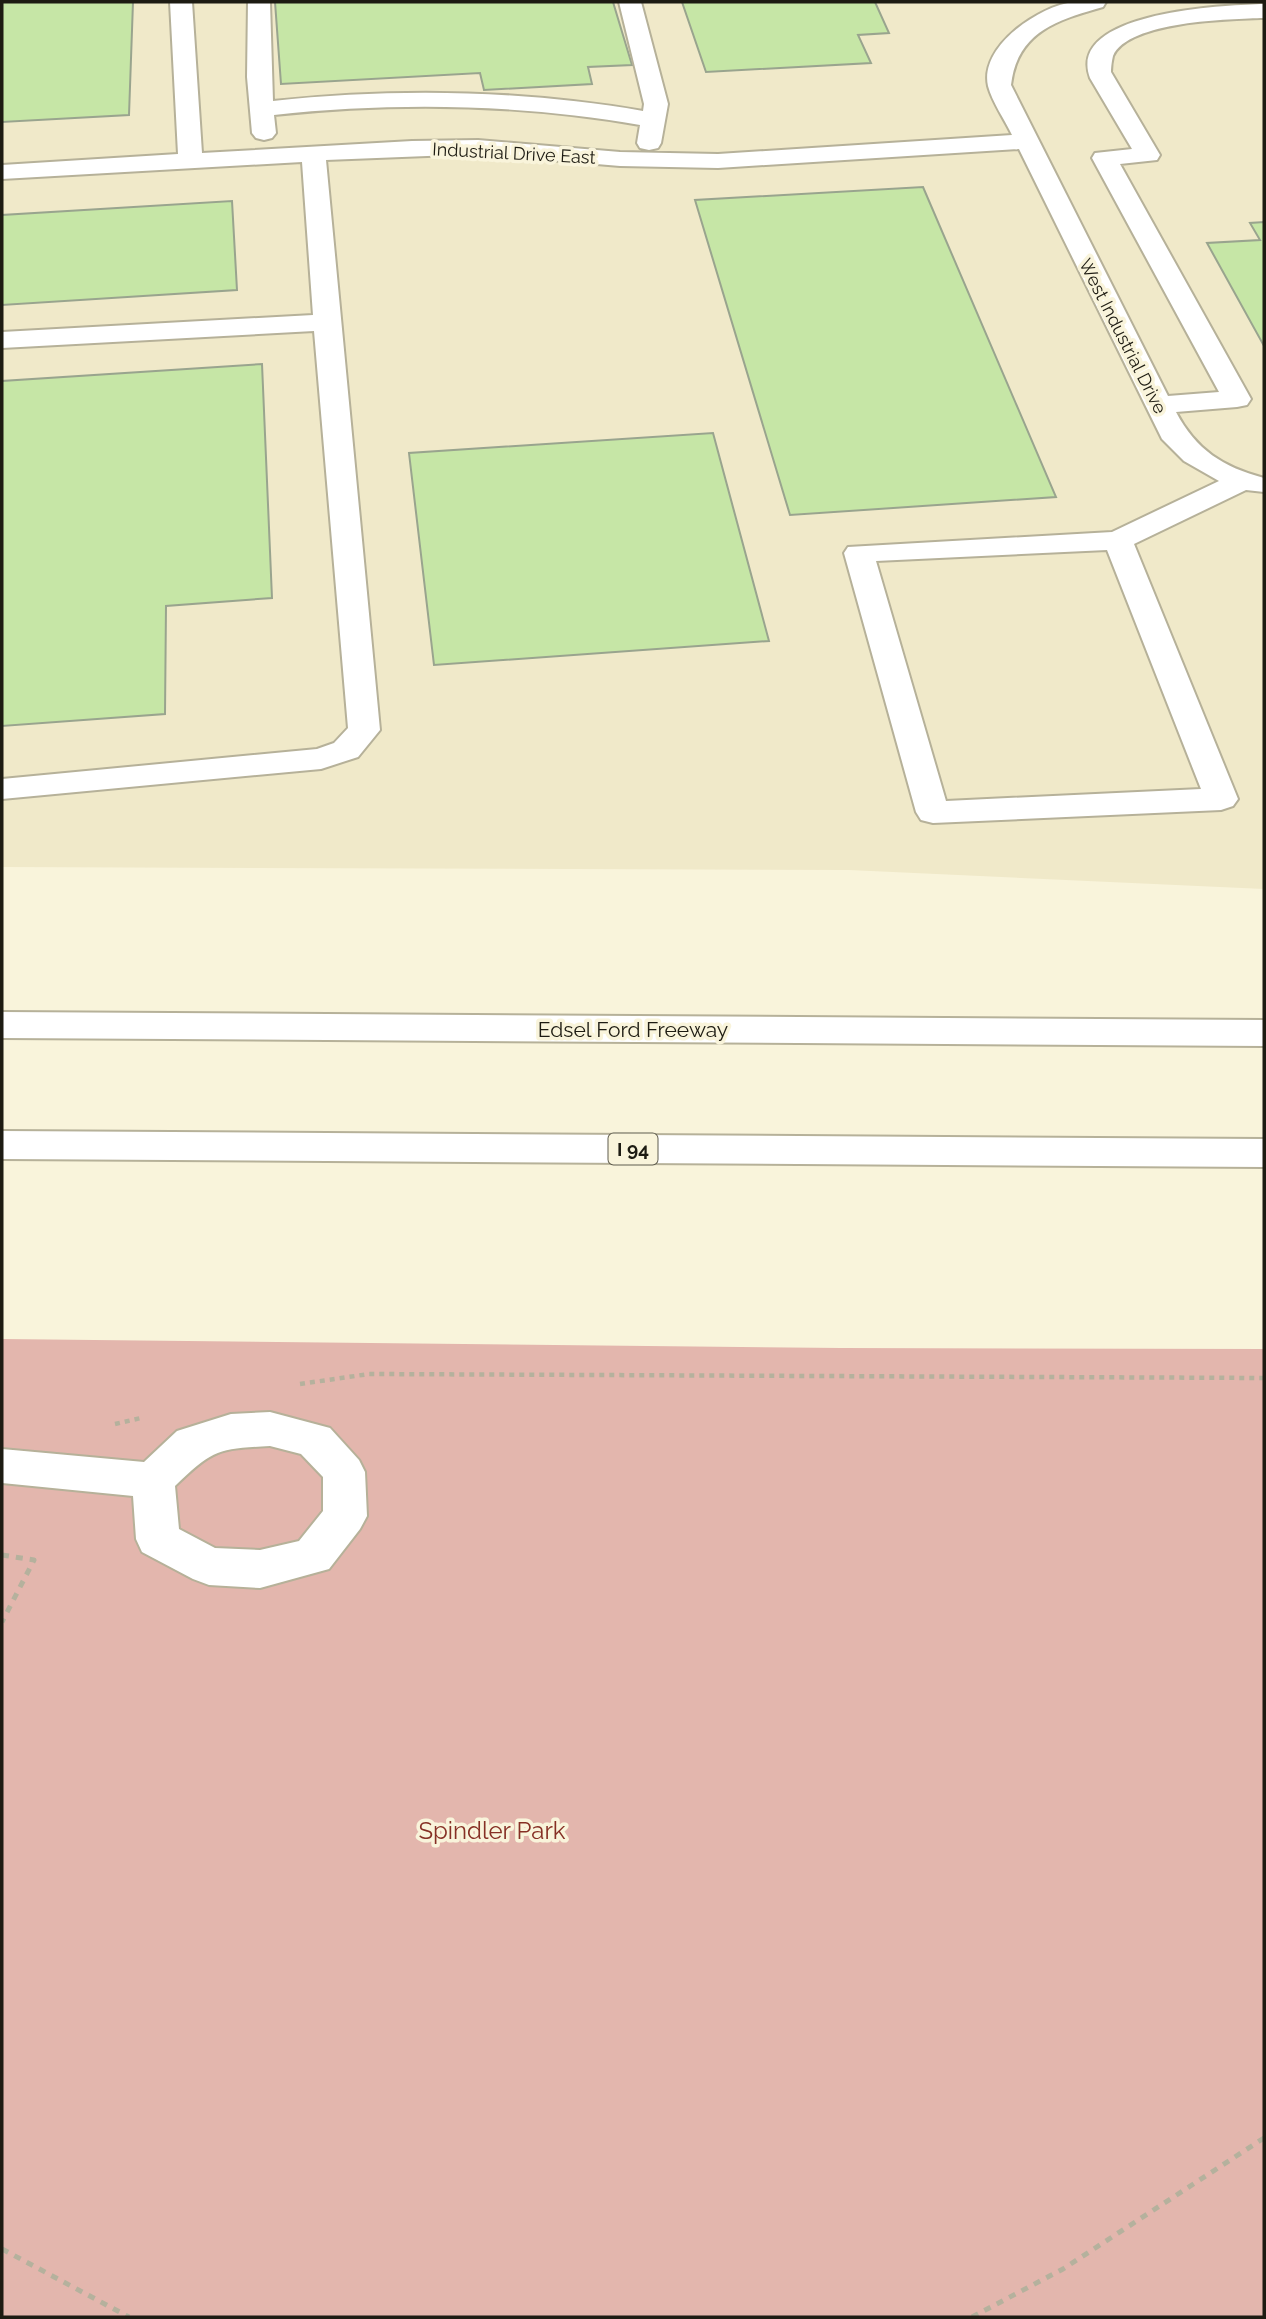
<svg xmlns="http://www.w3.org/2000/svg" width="1266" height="2319" font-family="Raleway,sans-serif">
  <rect width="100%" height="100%" fill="#f9f4db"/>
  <path fill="#f0e9c9" d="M 2,2 L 1264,2 L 1264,889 L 849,870 L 2,867 Z"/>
  <path fill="#e3b6ad" d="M 2,1339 L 841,1348 L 1264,1349 L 1264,2317 L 2,2317 Z"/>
  <path fill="#c6e6a6" stroke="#99a48e" stroke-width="2" d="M 2,2 L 133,2 L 129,115 L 2,122 Z
    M 275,2 L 613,2 L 632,65 L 588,67 L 592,84 L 484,90 L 480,73 L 281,84 Z
    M 682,2 L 875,2 L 889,33 L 858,35 L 871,63 L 706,72 Z
    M 923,187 L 1056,497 L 790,515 L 695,200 Z
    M 232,201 L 237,290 L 2,305 L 2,215 Z
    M 1264,222 L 1264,346 L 1207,243 L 1260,240 L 1250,223 Z
    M 262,364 L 272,598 L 166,606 L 165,714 L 2,726 L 2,381 Z
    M 713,433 L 769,641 L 434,665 L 409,453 Z"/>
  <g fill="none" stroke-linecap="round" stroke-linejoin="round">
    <defs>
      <path id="minor" d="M 170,2 L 192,2 L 202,153 L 412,141 L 478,140 L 620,152 L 718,154 L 1012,135 C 1005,120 992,102 988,86 C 979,46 1040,6 1073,2 C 1084,1 1095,2 1106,2 L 1103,7 C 1057,20 1017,32 1011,85 L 1168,396 L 1219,392 L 1092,158 L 1095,153 L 1132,149 L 1090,78 C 1065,11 1228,5 1264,4 L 1264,18 C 1231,19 1128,21 1113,56 C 1112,60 1111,67 1111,72 L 1160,155 L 1157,160 L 1120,164 L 1251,399 L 1247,405 L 1237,407 L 1176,412 C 1196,450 1223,467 1264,478 L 1264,492 L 1246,490 L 1134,544 L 1238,799 L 1233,806 L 1221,810 L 933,823 L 921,820 L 916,812 L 844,553 L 848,547 L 1112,532 L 1219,481 L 1184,461 L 1162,439 L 1019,149 L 718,168 L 620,166 L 478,154 L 326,160 L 380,730 L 358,757 L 321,769 L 2,799 L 2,779 L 317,749 L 334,743 L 348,728 L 314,331 L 2,348 L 2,332 L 313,315 L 302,162 L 2,179 L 2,165 L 178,154 ZM 1107,550 L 1201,789 L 946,801 L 876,561 Z
        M 248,2 L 270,2 L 273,101 C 395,88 522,90 643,111 L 644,104 L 619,2 L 641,2 L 668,104 L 661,143 L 658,148 L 649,150 L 640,148 L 637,143 L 640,125 C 521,104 395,102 274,115 L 276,133 L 272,138 L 264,140 L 256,138 L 252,133 L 247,77 Z
        M 270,1412 L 330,1428 L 359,1460 L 365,1472 L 367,1516 L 360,1529 L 329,1569 L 260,1588 L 209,1585 L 193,1579 L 142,1552 L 136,1539 L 133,1496 L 2,1483 L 2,1449 L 144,1462 L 177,1431 L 231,1414 ZM 270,1446 L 301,1454 L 323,1477 L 323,1511 L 299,1541 L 260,1550 L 215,1548 L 179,1529 L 175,1486 C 214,1449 217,1449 270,1446 Z"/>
      <path id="highway" d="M 2,1012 L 1264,1020 L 1264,1046 L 2,1038 Z
        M 2,1131 L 1264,1139 L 1264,1167 L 2,1159 Z"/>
    </defs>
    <use href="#minor" stroke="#b6b199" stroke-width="4"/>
    <use href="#highway" stroke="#b6b199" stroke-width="4"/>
    <path stroke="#b5b19d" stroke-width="4.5" stroke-dasharray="5 5" stroke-linecap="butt" d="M 300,1384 L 369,1374 L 1264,1378
      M 115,1424 L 141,1418"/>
    <path stroke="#b5b19d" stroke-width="5" stroke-dasharray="7 7" stroke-linecap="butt" d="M 2,1555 L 34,1560 L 2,1622
      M 2,2249 L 129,2317
      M 972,2317 L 1063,2269 L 1264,2138"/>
    <use href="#minor" fill="#fff" fill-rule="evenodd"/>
    <use href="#highway" fill="#fff" fill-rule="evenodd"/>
  </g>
  <g text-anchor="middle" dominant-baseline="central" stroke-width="7" stroke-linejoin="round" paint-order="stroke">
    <g font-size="18" fill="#1d1b12" stroke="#f9f4db">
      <text transform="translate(514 153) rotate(3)">Industrial Drive East</text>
      <text transform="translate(1123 336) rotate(63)">West Industrial Drive</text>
    </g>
    <rect fill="#f9f4db" stroke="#5f5c4e" stroke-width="2" x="608.5" y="1133.5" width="49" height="31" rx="5"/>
    <g font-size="19" font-weight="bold" fill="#1d1b12">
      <text x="633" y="1149">I 94</text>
    </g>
    <g font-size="21" fill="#1d1b12" stroke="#f9f4db">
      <text x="633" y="1029">Edsel Ford Freeway</text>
    </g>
    <g font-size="24" fill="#863025" stroke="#f9f4db">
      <text x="492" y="1830">Spindler Park</text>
    </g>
  </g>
  <rect width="1266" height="2319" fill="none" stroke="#1d1b12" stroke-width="7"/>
</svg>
